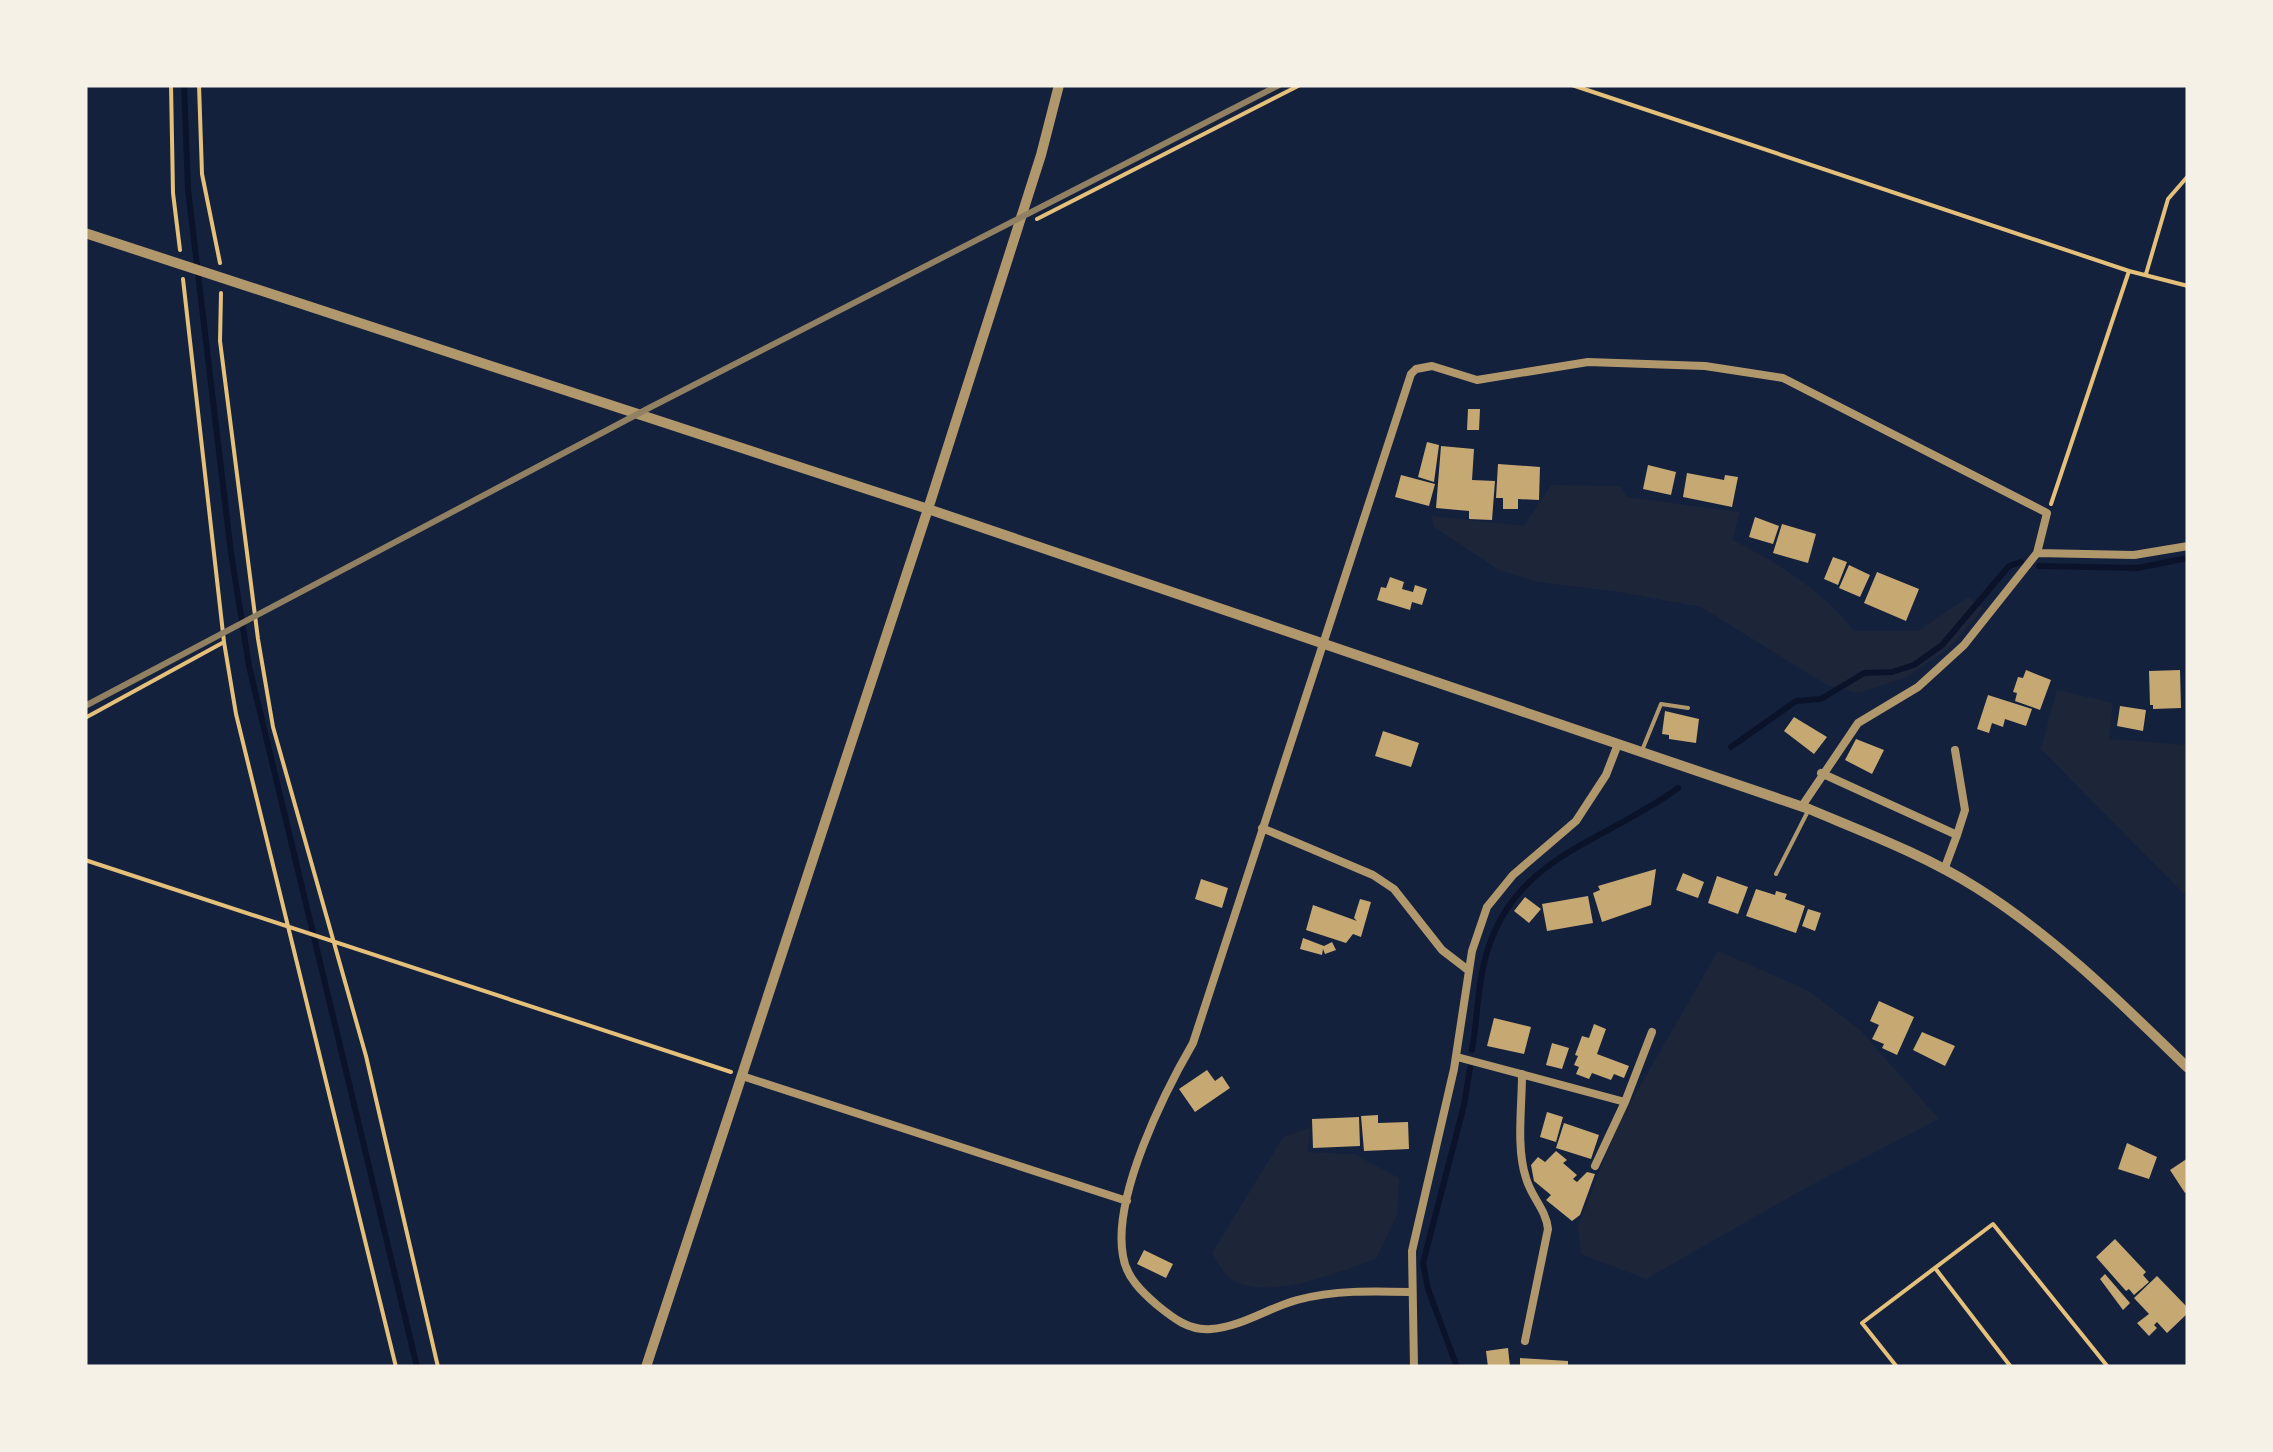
<svg xmlns="http://www.w3.org/2000/svg" width="2273" height="1452" font-family="'Public Sans',sans-serif">
  <rect width="100%" height="100%" fill="#14213d"/>
  <path fill="#1d2539" d="M 1551,485 L 1620,486 L 1627,497 L 1740,512 L 1732,540 C 1777,562 1823,591 1854,631 L 1918,631 L 1968,597 L 1984,608 L 1949,648 L 1907,677 L 1859,693 L 1827,685 L 1701,607 L 1620,592 L 1537,582 L 1499,570 L 1434,527 L 1432,516 L 1524,526 Z
    M 2057,690 L 2113,703 L 2109,739 L 2188,745 L 2188,894 L 2183,893 L 2041,749 Z
    M 1718,951 L 1809,991 L 1861,1031 L 1939,1119 L 1802,1190 L 1646,1279 L 1581,1254 L 1578,1226 L 1618,1124 Z
    M 1310,1128 L 1307,1152 L 1354,1154 L 1399,1178 L 1397,1215 L 1376,1259 C 1340,1271 1266,1303 1231,1279 C 1223,1274 1217,1260 1212,1253 L 1283,1137 Z"/>
  <g fill="none" stroke-linecap="round" stroke-linejoin="round">
    <path stroke="#0b132b" stroke-width="6" d="M 184,85 L 188,189 L 231,553 L 249,666 L 417,1367
      M 2039,566 L 2137,568 L 2188,558
      M 1731,747 L 1796,701 L 1821,699 L 1864,673 L 1892,672 L 1914,665 L 1942,645 L 2009,566 L 2021,562
      M 1472,1050 C 1478,1017 1477,984 1487,952 C 1516,855 1605,842 1678,788
      M 1457,1367 L 1428,1289 L 1423,1263 L 1464,1105 L 1470,1068"/>
  </g>
  <path fill="#c6a872" d="M 1468,409 L 1480,409 L 1479,430 L 1467,430 Z
    M 1427,442 L 1439,445 L 1434,482 L 1418,477 Z
    M 1441,446 L 1474,449 L 1472,480 L 1495,481 L 1492,520 L 1469,519 L 1469,511 L 1436,508 Z
    M 1498,464 L 1540,467 L 1539,500 L 1518,499 L 1518,509 L 1503,509 L 1503,498 L 1496,498 Z
    M 1648,465 L 1676,472 L 1671,495 L 1643,489 Z
    M 1687,473 L 1724,480 L 1725,475 L 1738,477 L 1732,507 L 1683,497 Z
    M 1401,475 L 1435,484 L 1429,506 L 1395,497 Z
    M 1755,517 L 1779,526 L 1773,544 L 1749,537 Z
    M 1782,524 L 1816,534 L 1808,563 L 1773,553 Z
    M 1833,557 L 1847,562 L 1838,585 L 1824,579 Z
    M 1849,565 L 1870,575 L 1860,597 L 1839,588 Z
    M 1877,572 L 1919,589 L 1906,621 L 1864,603 Z
    M 1390,577 L 1404,582 L 1402,589 L 1413,592 L 1415,585 L 1427,589 L 1422,605 L 1412,602 L 1410,610 L 1377,600 L 1381,587 L 1386,588 Z
    M 2026,670 L 2051,680 L 2040,710 L 2015,701 L 2017,693 L 2013,692 L 2018,677 L 2023,678 Z
    M 2180,670 L 2181,708 L 2153,709 L 2153,705 L 2150,705 L 2149,671 Z
    M 1988,695 L 2032,709 L 2026,726 L 2005,719 L 2003,727 L 1992,723 L 1989,733 L 1977,729 Z
    M 2120,706 L 2146,710 L 2143,731 L 2117,726 Z
    M 1665,711 L 1699,719 L 1696,743 L 1669,739 L 1669,735 L 1662,734 Z
    M 1794,717 L 1827,737 L 1814,754 L 1784,731 Z
    M 1383,731 L 1419,743 L 1411,767 L 1375,756 Z
    M 1856,739 L 1884,750 L 1872,774 L 1845,760 Z
    M 1656,869 L 1651,905 L 1602,922 L 1593,893 L 1600,890 L 1598,886 Z
    M 1683,873 L 1704,882 L 1698,898 L 1676,890 Z
    M 1717,876 L 1748,887 L 1738,914 L 1708,903 Z
    M 1201,879 L 1228,888 L 1222,908 L 1195,899 Z
    M 1756,889 L 1775,895 L 1776,891 L 1787,894 L 1785,899 L 1805,906 L 1796,933 L 1746,916 Z
    M 1588,896 L 1593,923 L 1547,931 L 1542,904 Z
    M 1525,897 L 1541,909 L 1529,923 L 1514,911 Z
    M 1360,899 L 1371,902 L 1361,937 L 1353,934 L 1346,943 L 1306,930 L 1313,905 L 1357,921 L 1354,918 Z
    M 1808,909 L 1821,913 L 1815,931 L 1802,926 Z
    M 1303,938 L 1324,946 L 1332,942 L 1336,950 L 1325,954 L 1323,949 L 1322,955 L 1300,949 Z
    M 1879,1001 L 1914,1017 L 1897,1055 L 1882,1048 L 1884,1044 L 1872,1039 L 1879,1025 L 1870,1021 Z
    M 1494,1018 L 1531,1027 L 1524,1054 L 1487,1046 Z
    M 1594,1024 L 1606,1029 L 1597,1054 L 1629,1066 L 1624,1078 L 1614,1074 L 1611,1080 L 1592,1073 L 1589,1079 L 1576,1074 L 1579,1067 L 1574,1065 L 1578,1056 L 1575,1055 L 1582,1036 L 1589,1038 Z
    M 1922,1032 L 1955,1046 L 1945,1066 L 1913,1050 Z
    M 1552,1043 L 1569,1048 L 1562,1069 L 1546,1065 Z
    M 1207,1070 L 1215,1081 L 1222,1076 L 1230,1088 L 1195,1112 L 1179,1089 Z
    M 1547,1112 L 1563,1117 L 1556,1142 L 1540,1137 Z
    M 1378,1115 L 1378,1123 L 1408,1122 L 1409,1149 L 1364,1151 L 1361,1116 Z
    M 1359,1117 L 1360,1146 L 1313,1148 L 1312,1119 Z
    M 1564,1123 L 1599,1135 L 1591,1159 L 1556,1148 Z
    M 2127,1143 L 2157,1157 L 2149,1179 L 2118,1169 Z
    M 1556,1151 L 1567,1160 L 1563,1163 L 1577,1175 L 1573,1179 L 1577,1182 L 1587,1172 L 1595,1174 L 1580,1215 L 1572,1221 L 1546,1200 L 1551,1195 L 1534,1181 L 1531,1165 L 1538,1157 L 1545,1162 Z
    M 2188,1158 L 2188,1190 L 2185,1193 L 2170,1170 Z
    M 2115,1239 L 2146,1272 L 2143,1275 L 2149,1282 L 2134,1295 L 2129,1289 L 2126,1291 L 2096,1257 Z
    M 1144,1250 L 1173,1264 L 1166,1278 L 1137,1264 Z
    M 2105,1274 L 2130,1303 L 2123,1310 L 2100,1279 Z
    M 2157,1276 L 2188,1308 L 2188,1313 L 2167,1333 L 2157,1322 L 2154,1325 L 2157,1328 L 2149,1336 L 2137,1323 L 2149,1314 L 2134,1298 Z
    M 1508,1348 L 1510,1367 L 1488,1367 L 1486,1351 Z
    M 1520,1358 L 1568,1361 L 1568,1367 L 1520,1367 Z"/>
  <g fill="none" stroke-linecap="round" stroke-linejoin="round">
    <path stroke="#e5c07b" stroke-width="4" d="M 171,85 L 173,193 L 180,250
      M 199,85 L 202,174 L 220,263
      M 1572,85 L 2129,271 L 2188,286
      M 1037,219 L 1300,85
      M 2146,274 L 2168,199 L 2188,176
      M 183,279 L 224,642 L 236,714 L 396,1367
      M 221,293 L 220,341 L 258,639 L 273,727 L 366,1056 L 438,1367
      M 2051,504 L 2129,271
      M 85,718 L 224,642
      M 85,860 L 731,1072
      M 1935,1268 L 2011,1367
      M 1897,1367 L 1862,1323 L 1993,1224 L 2108,1367"/>
    <path stroke="#b1986c" stroke-width="4" d="M 1643,748 L 1661,704 L 1688,708
      M 1776,874 L 1808,811"/>
    <path stroke="#b1986c" stroke-width="8" d="M 2037,553 L 2134,555 L 2188,546
      M 1821,773 L 1957,835 L 1965,810 L 1955,750
      M 1262,828 L 1373,875 L 1394,889 L 1442,950 L 1468,970
      M 1944,870 L 1957,835
      M 1457,1057 L 1625,1102 L 1652,1032
      M 1522,1074 C 1522,1107 1516,1148 1526,1178 C 1531,1197 1546,1209 1548,1229 L 1525,1341
      M 742,1076 L 1127,1201
      M 1595,1166 L 1625,1102
      M 1410,1292 C 1373,1291 1334,1290 1297,1300 C 1268,1308 1241,1327 1211,1329 C 1189,1331 1173,1318 1157,1305 C 1142,1292 1126,1277 1123,1256 C 1112,1197 1164,1093 1193,1043 L 1411,374 L 1416,369 L 1432,366 L 1477,380 L 1588,362 L 1705,366 L 1783,378 L 2047,513 L 2037,553 L 1964,645 L 1918,687 L 1858,723 L 1802,806
      M 1414,1367 L 1412,1251 L 1454,1069 L 1472,951 L 1487,907 L 1513,875 L 1576,821 L 1606,775 L 1618,744"/>
    <path stroke="#b1986c" stroke-width="10" d="M 85,233 L 928,509 L 1809,809 C 1866,833 1925,855 1977,888 C 2056,938 2121,1003 2188,1068
      M 646,1367 L 928,509 L 1041,155 L 1059,85"/>
    <path stroke="#918062" stroke-width="6" d="M 85,706 L 649,408 L 1279,85"/>
  </g>
  <rect width="2273" height="1452" fill="none" stroke="#f6f1e7" stroke-width="175"/>
</svg>
